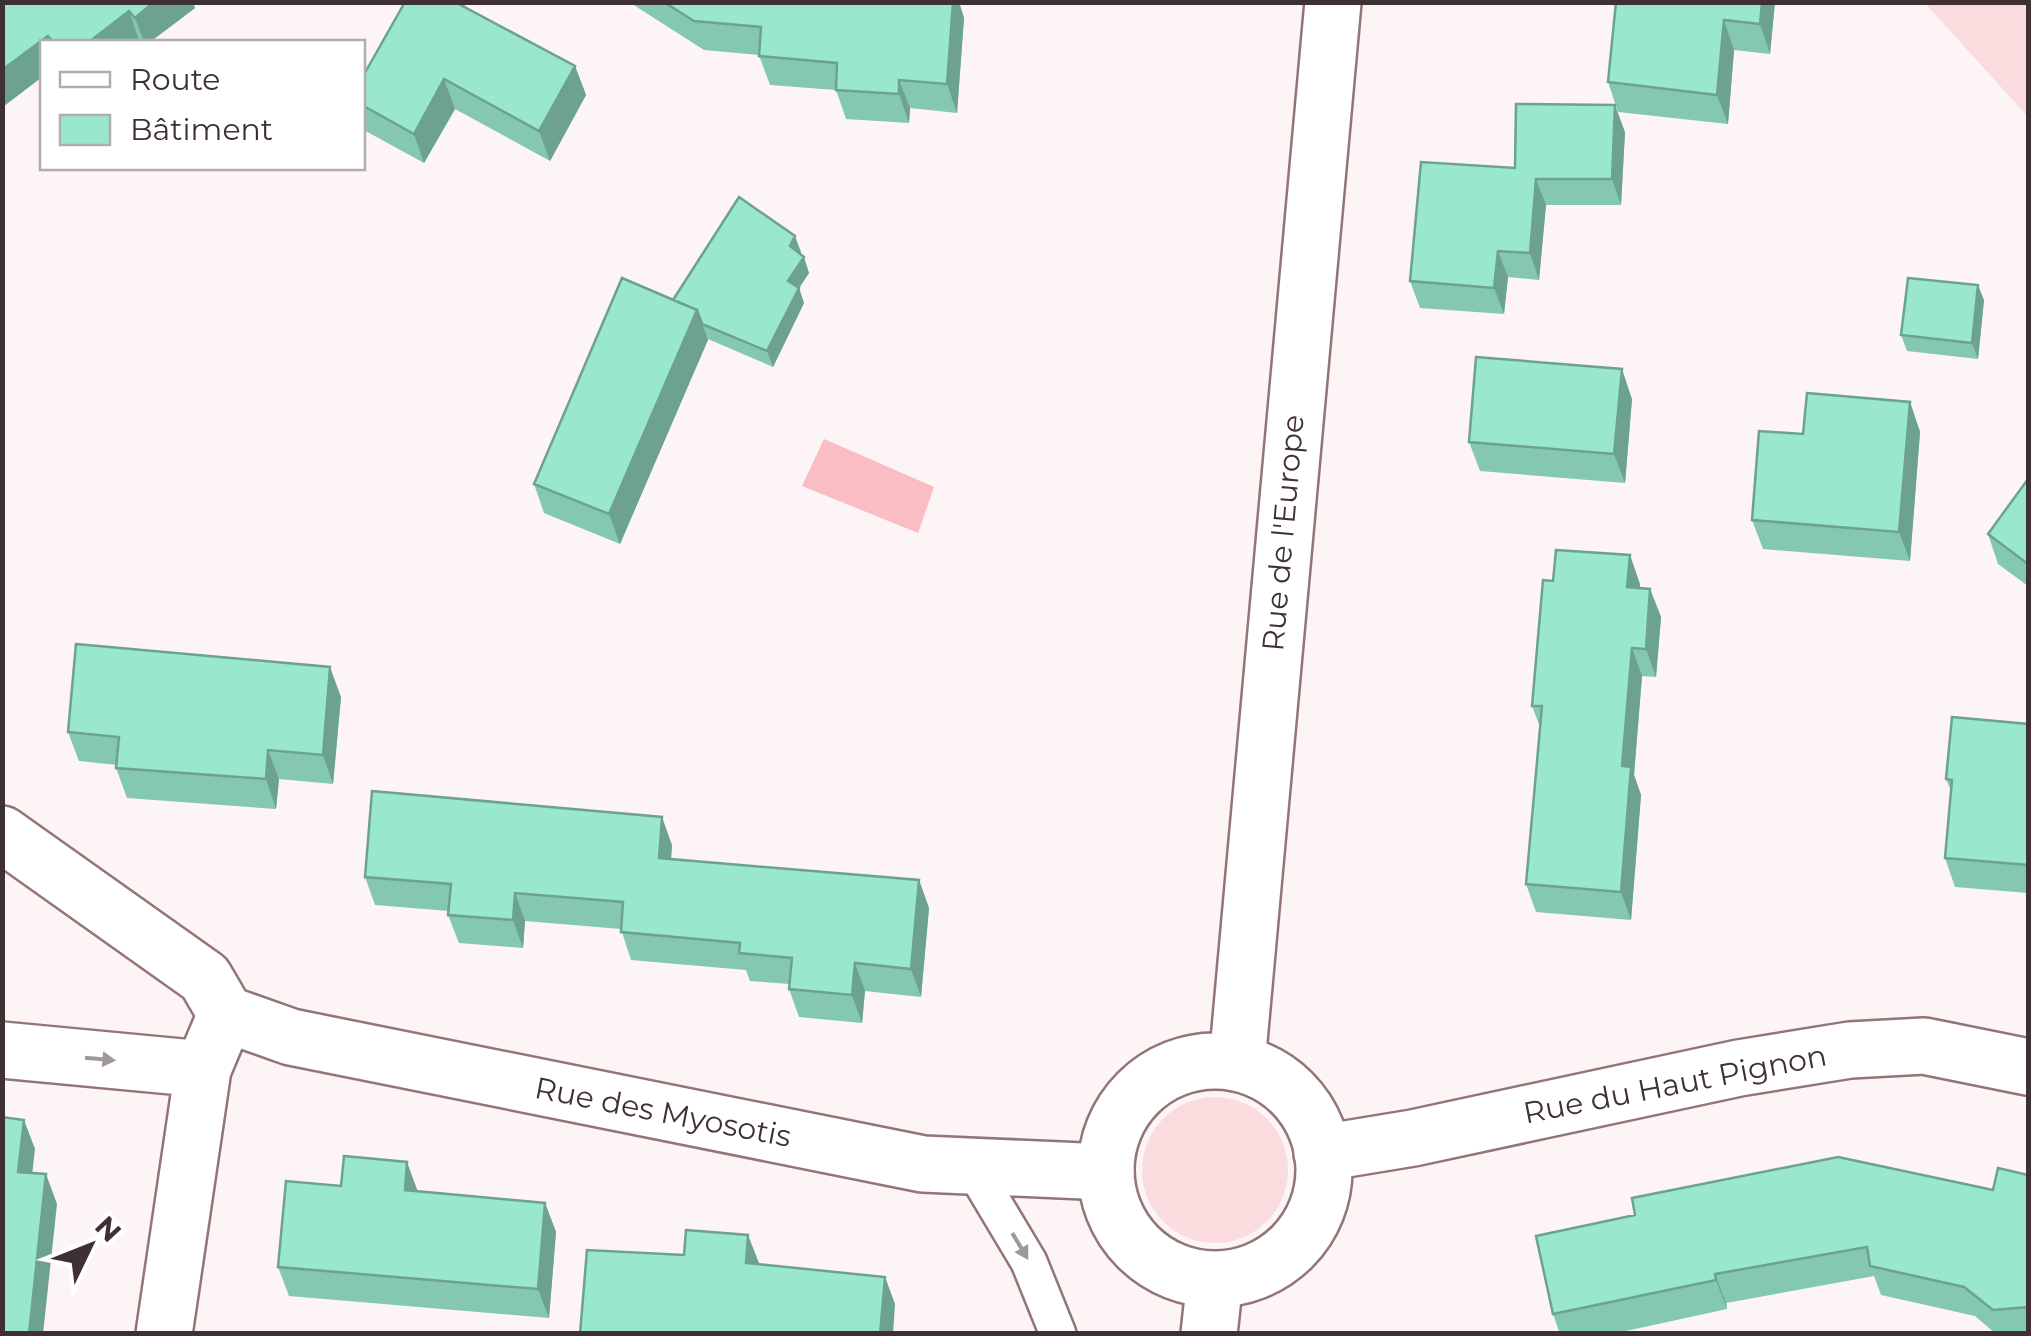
<svg xmlns="http://www.w3.org/2000/svg" width="2031" height="1336" font-family="Montserrat,sans-serif">
  <rect width="100%" height="100%" fill="#fcf4f5"/>
  <path fill="#fadcde" d="M 1925,3 L 2028,3 L 2028,117 Z
    M1142 1170a73 73 0 1 1 146 0a73 73 0 1 1-146 0Z"/>
  <path fill="#f9bdc3" d="M 824,439 L 934,487 L 918,533 L 802,486 Z"/>
  <g fill="none" stroke-linecap="round" stroke-linejoin="round">
    <defs>
      <path id="service" d="M 971,1165 L 1029,1262 L 1058,1334"/>
      <path id="minor" d="M 2,834 L 205,978 L 226,1014 L 291,1037 L 923,1164 L 1106,1172
        M 2,1050 L 203,1069
        M 1322,1153 L 1413,1138 L 1739,1068 L 1850,1050 L 1924,1046 L 2028,1067
        M 164,1334 L 203,1069 L 226,1014"/>
      <path id="tertiary" d="M1106 1170a109 109 0 1 1 218 0a109 109 0 1 1-218 0Z
        M 1237,1063 L 1333,2
        M 1209,1334 L 1215,1279"/>
    </defs>
    <use href="#service" stroke="#937577" stroke-width="40"/>
    <use href="#minor" stroke="#937577" stroke-width="60"/>
    <use href="#tertiary" stroke="#937577" stroke-width="60"/>
    <use href="#service" stroke="#fff" stroke-width="35"/>
    <use href="#minor" stroke="#fff" stroke-width="55"/>
    <use href="#tertiary" stroke="#fff" stroke-width="55"/>
  </g>
  <path fill="#84c8af" d="M 2,2 L 195,8 L 150,42 L 141,42 L 139,40 L 136,42 L 42,42 L 42,77 L 4,106 L 2,104 Z
    M 405,2 L 467,2 L 464,7 L 575,66 L 586,95 L 550,161 L 455,109 L 424,163 L 362,129 L 362,78 Z
    M 629,2 L 959,2 L 964,18 L 957,113 L 910,108 L 909,123 L 846,119 L 836,90 L 770,85 L 759,55 L 704,50 Z
    M 1616,2 L 1775,2 L 1770,54 L 1734,50 L 1728,124 L 1618,112 L 1608,82 Z
    M 1625,132 L 1621,205 L 1546,205 L 1539,280 L 1508,277 L 1504,314 L 1420,308 L 1410,281 L 1515,168 Z
    M 801,252 L 800,254 L 809,273 L 799,288 L 804,303 L 773,367 L 708,339 L 620,544 L 544,513 L 534,484 L 673,300 Z
    M 1984,300 L 1978,359 L 1907,351 L 1901,335 Z
    M 1632,399 L 1625,483 L 1480,471 L 1469,442 Z
    M 1910,402 L 1920,432 L 1910,561 L 1763,549 L 1752,520 L 1803,434 Z
    M 2028,479 L 2028,586 L 1998,564 L 1988,534 Z
    M 1640,584 L 1640,588 L 1650,589 L 1661,617 L 1656,677 L 1642,676 L 1634,775 L 1641,795 L 1631,920 L 1536,912 L 1526,884 L 1540,727 L 1532,706 Z
    M 341,697 L 333,784 L 279,779 L 276,809 L 127,798 L 116,768 L 117,765 L 79,761 L 68,732 Z
    M 2028,724 L 2028,893 L 1955,887 L 1945,858 L 1951,791 L 1946,779 Z
    M 672,845 L 671,859 L 919,880 L 929,908 L 921,997 L 865,991 L 862,1023 L 799,1017 L 789,989 L 790,984 L 750,981 L 746,970 L 631,960 L 621,929 L 525,921 L 523,948 L 459,943 L 448,915 L 449,911 L 375,905 L 365,877 Z
    M 2028,1175 L 2028,1334 L 1996,1334 L 1975,1316 L 1881,1295 L 1874,1276 L 1726,1303 L 1727,1309 L 1612,1334 L 1560,1334 L 1553,1314 L 1993,1190 Z
    M 341,1186 L 545,1203 L 556,1232 L 549,1318 L 289,1296 L 278,1267 Z"/>
  <path fill="#6ca28f" d="M 154,2 L 193,2 L 195,8 L 150,42 L 144,42 L 135,18 Z
    M 953,2 L 959,2 L 964,18 L 957,113 L 947,84 Z
    M 1762,2 L 1775,2 L 1770,54 L 1760,24 Z
    M 129,11 L 139,40 L 136,42 L 89,42 Z
    M 1724,20 L 1734,50 L 1728,124 L 1717,95 Z
    M 48,36 L 50,42 L 42,42 L 42,77 L 4,106 L 2,101 L 2,70 Z
    M 575,66 L 586,95 L 550,161 L 539,131 Z
    M 444,79 L 455,109 L 424,163 L 414,134 Z
    M 899,80 L 910,108 L 909,123 L 899,94 Z
    M 1615,105 L 1625,132 L 1621,205 L 1612,179 Z
    M 1536,179 L 1546,205 L 1539,280 L 1530,253 Z
    M 795,236 L 801,252 L 795,261 L 790,246 Z
    M 1498,251 L 1508,277 L 1504,314 L 1494,288 Z
    M 804,257 L 809,273 L 799,288 L 804,303 L 773,367 L 767,351 L 788,281 Z
    M 1978,285 L 1984,300 L 1978,359 L 1972,343 Z
    M 697,310 L 708,340 L 620,544 L 609,514 Z
    M 1622,369 L 1632,399 L 1625,483 L 1614,454 Z
    M 1910,402 L 1920,432 L 1910,561 L 1899,532 Z
    M 1630,555 L 1640,584 L 1638,615 L 1627,587 Z
    M 1650,589 L 1661,617 L 1656,677 L 1646,649 Z
    M 1632,648 L 1642,676 L 1634,775 L 1641,795 L 1631,920 L 1621,892 L 1622,766 Z
    M 330,667 L 341,697 L 333,784 L 323,755 Z
    M 268,750 L 279,779 L 276,809 L 266,779 Z
    M 662,817 L 672,845 L 669,886 L 659,858 Z
    M 919,880 L 929,908 L 921,997 L 911,969 Z
    M 515,893 L 525,921 L 523,948 L 513,920 Z
    M 855,963 L 865,991 L 862,1023 L 852,995 Z
    M 24,1120 L 35,1149 L 29,1201 L 18,1172 Z
    M 407,1162 L 418,1192 L 405,1190 Z
    M 46,1174 L 57,1204 L 43,1334 L 29,1334 Z
    M 545,1203 L 556,1232 L 549,1318 L 538,1289 Z
    M 748,1235 L 759,1263 L 756,1291 L 746,1263 Z
    M 1715,1274 L 1726,1303 L 1727,1309 L 1716,1280 Z
    M 885,1277 L 895,1304 L 893,1334 L 880,1334 Z"/>
  <path fill="#9ae8cc" stroke="#6ca28f" stroke-width="2.5" d="M 2,2 L 154,2 L 135,18 L 129,11 L 89,42 L 53,42 L 48,36 L 2,70 Z
    M 405,2 L 455,2 L 575,66 L 539,131 L 444,79 L 414,134 L 362,105 L 362,78 Z
    M 664,2 L 953,2 L 947,84 L 899,80 L 899,94 L 836,90 L 837,63 L 759,56 L 761,27 L 694,21 Z
    M 1616,2 L 1762,2 L 1760,24 L 1724,20 L 1717,95 L 1608,82 Z
    M 1516,104 L 1615,105 L 1612,179 L 1536,179 L 1530,253 L 1498,251 L 1494,288 L 1410,281 L 1421,162 L 1515,168 Z
    M 739,197 L 795,236 L 790,246 L 804,257 L 788,281 L 799,288 L 767,351 L 702,324 L 697,310 L 673,300 Z
    M 622,278 L 697,310 L 609,514 L 534,484 Z
    M 1908,278 L 1978,285 L 1972,343 L 1901,335 Z
    M 1476,357 L 1622,369 L 1614,454 L 1469,442 Z
    M 1807,393 L 1910,402 L 1899,532 L 1752,520 L 1759,431 L 1803,434 Z
    M 2028,479 L 2028,564 L 1988,534 Z
    M 1556,550 L 1630,555 L 1627,587 L 1650,589 L 1646,649 L 1632,648 L 1622,766 L 1631,767 L 1621,892 L 1526,884 L 1542,706 L 1532,706 L 1543,580 L 1553,581 Z
    M 76,644 L 330,667 L 323,755 L 268,750 L 266,779 L 116,768 L 119,737 L 68,732 Z
    M 1952,717 L 2028,724 L 2028,865 L 1945,858 L 1952,780 L 1946,779 Z
    M 372,791 L 662,817 L 659,858 L 919,880 L 911,969 L 855,963 L 852,995 L 789,989 L 792,958 L 739,953 L 740,943 L 621,932 L 623,902 L 515,893 L 513,920 L 448,915 L 451,884 L 365,877 Z
    M 2,1117 L 24,1120 L 18,1172 L 46,1174 L 29,1334 L 2,1334 Z
    M 344,1156 L 407,1162 L 405,1190 L 545,1203 L 538,1289 L 278,1267 L 286,1181 L 341,1186 Z
    M 1838,1157 L 1993,1190 L 1998,1168 L 2028,1175 L 2028,1307 L 1993,1310 L 1964,1287 L 1870,1266 L 1867,1247 L 1715,1274 L 1716,1280 L 1553,1314 L 1536,1236 L 1635,1215 L 1632,1198 Z
    M 686,1230 L 748,1235 L 746,1263 L 885,1277 L 880,1334 L 580,1334 L 587,1250 L 684,1255 Z"/>
  <defs><path id="oneway-solid" d="M-6-.8H1V-3.2L6.5 0L1 3.2V.8H-6Z" transform="scale(2.5)"/></defs>
  <g fill="#9f9899">
    <use href="#oneway-solid" transform="translate(100 1059) rotate(5)"/>
    <use href="#oneway-solid" transform="translate(1020 1246) rotate(59)"/>
  </g>
  <g text-anchor="middle" dominant-baseline="central" stroke-width="8" stroke-linejoin="round" paint-order="stroke">
    <g font-size="30" fill="#3f3133" stroke="#fff">
      <text transform="translate(1283 533) rotate(-85)">Rue de l'Europe</text>
      <text transform="translate(1675 1084) rotate(-11)">Rue du Haut Pignon</text>
      <text transform="translate(663 1112) rotate(11)">Rue des Myosotis</text>
    </g>
  </g>
  <rect width="2031" height="1336" fill="none" stroke="#3f3133" stroke-width="10"/>
  <rect x="40" y="40" width="325" height="130" fill="#ffffff" stroke="#b2adad" stroke-width="2.5"/>
  <rect x="60" y="72" width="50" height="15" fill="#ffffff" stroke="#b2adad" stroke-width="2.5"/>
  <text x="130" y="90" font-size="30" fill="#3f3133">Route</text>
  <rect x="60" y="115" width="50" height="30" fill="#9ae8cc" stroke="#b2adad" stroke-width="2.5"/>
  <text x="130" y="140" font-size="30" fill="#3f3133">Bâtiment</text>
  <g transform="translate(90 1246) rotate(47)" stroke="#ffffff" stroke-width="8" paint-order="stroke">
  <path d="M0-8L18 38L0 25L-18 38Z" fill="#3f3133"/>
  <text y="-15" font-size="28" font-weight="bold" text-anchor="middle" fill="#3f3133">N</text>
  </g>
</svg>
